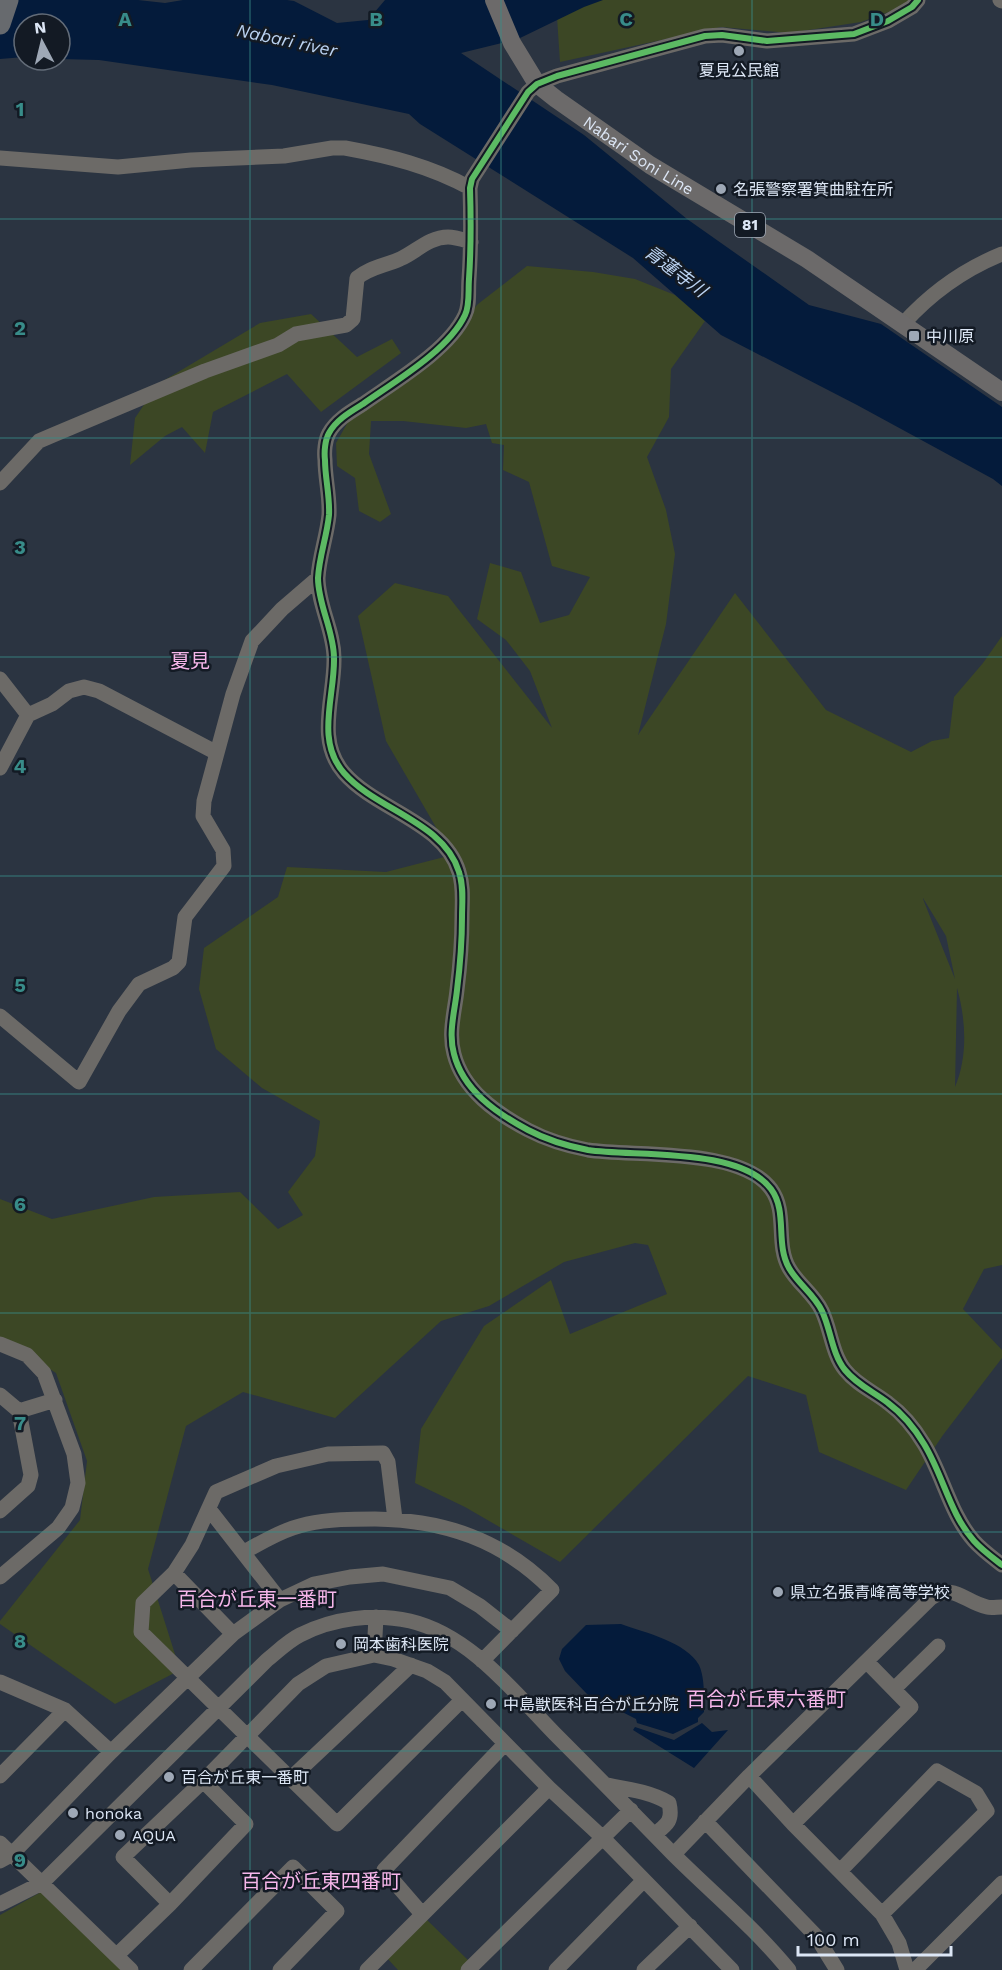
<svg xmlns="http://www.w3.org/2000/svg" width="1002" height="1970" font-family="'Work Sans','Noto Sans JP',sans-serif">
  <rect width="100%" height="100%" fill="#2b3441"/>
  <path fill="#3c4725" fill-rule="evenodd" d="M 578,0 L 913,0 L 911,4 L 861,22 L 789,33 L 721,27 L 560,62 L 557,17 Z
    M 527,266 L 593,272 L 635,279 L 675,295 L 705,321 L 671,369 L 669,417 L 647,457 L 666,510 L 675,554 L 666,624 L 638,735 L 735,593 L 826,710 L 911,752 L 932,741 L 949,738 L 954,697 L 983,663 L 1002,636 L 1002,1265 L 984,1269 L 963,1309 L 1002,1350 L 1002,1358 L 943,1435 L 906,1490 L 819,1452 L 806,1395 L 748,1376 L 560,1562 L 465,1507 L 415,1483 L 421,1429 L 484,1326 L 551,1280 L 570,1334 L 667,1294 L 648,1245 L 635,1243 L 564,1262 L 489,1306 L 441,1321 L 335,1418 L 243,1392 L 186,1426 L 148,1569 L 180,1670 L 115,1704 L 0,1624 L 0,1621 L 80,1520 L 87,1461 L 56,1373 L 0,1337 L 0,1199 L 52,1219 L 154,1197 L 240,1192 L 278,1229 L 303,1215 L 288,1192 L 315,1156 L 320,1121 L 262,1088 L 216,1049 L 199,989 L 204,948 L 278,897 L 287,867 L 386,872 L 452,855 L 386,741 L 358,616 L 395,583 L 448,596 L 552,728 L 530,671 L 506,640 L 477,619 L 490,563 L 521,572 L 540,623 L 569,615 L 590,577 L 552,566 L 529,482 L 503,470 L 504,445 L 492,443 L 486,424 L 466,428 L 403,421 L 371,421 L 369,454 L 391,514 L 380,522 L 359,511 L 355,478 L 337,466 L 336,443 L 348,422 L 429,358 L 478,304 ZM 923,898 L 946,936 L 955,979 L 923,899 ZM 957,988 C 966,1020 968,1056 955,1087 Z
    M 311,314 L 357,357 L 392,339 L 401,353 L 321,412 L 287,374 L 213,412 L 205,453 L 182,427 L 165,436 L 130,465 L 135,418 L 158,384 L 260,323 Z
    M 43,1891 L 123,1970 L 0,1970 L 0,1915 Z
    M 425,1918 L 470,1962 L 462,1970 L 398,1970 L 386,1957 Z"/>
  <path fill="#041b3b" d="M 0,0 L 138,0 L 165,3 L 183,0 L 287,0 L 294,1 L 337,23 L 368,20 L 385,0 L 603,0 L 584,7 L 518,39 L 461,53 L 584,135 L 687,219 L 809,305 L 881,324 L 1002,407 L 1002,486 L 993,479 L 857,405 L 721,335 L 633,258 L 420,124 L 409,114 L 272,85 L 99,60 L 60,59 L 60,24 L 24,24 L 24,57 L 0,59 Z
    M 621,1624 C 646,1633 686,1642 699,1665 C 705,1678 704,1698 704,1712 L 698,1718 L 698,1722 L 673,1734 L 637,1723 L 636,1719 L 587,1694 L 565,1671 L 559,1659 L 562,1649 L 586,1625 Z
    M 702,1723 L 712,1732 L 728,1730 L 694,1768 L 633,1730 L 635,1727 L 674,1740 Z"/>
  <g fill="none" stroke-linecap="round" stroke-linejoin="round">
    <path stroke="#6c6a67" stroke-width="15" d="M 918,0 L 912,7 L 888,21 L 854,34 L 767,41 L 722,35 L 705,36 L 557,76 L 537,84 L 528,92 L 472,179 L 470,188 C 471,219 471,249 469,279 C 468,291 470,305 465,315 C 449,350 394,382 363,404 C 350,412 336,420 329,433 C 325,440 324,452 325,460 C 325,478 330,496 329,515 C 327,536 319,557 318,578 C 318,605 334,631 334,658 C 335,696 315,740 344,773 C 376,810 444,822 459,872 C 464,887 462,902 462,917 C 462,942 460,966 457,990 C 455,1010 448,1033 454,1054 C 463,1090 496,1113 528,1130 C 547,1140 567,1146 588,1150 C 635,1157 740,1147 771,1189 C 788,1212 775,1243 789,1268 C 798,1284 814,1294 822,1311 C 831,1330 832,1354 845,1370 C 857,1385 874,1392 888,1403 C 903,1414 915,1429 924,1444 C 943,1475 950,1514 974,1541 C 982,1550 993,1558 1002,1565
      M 1000,0 L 1002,1
      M 0,158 L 118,167 L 191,160 L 284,156 L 332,148 L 345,148 C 389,156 430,166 470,188
      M 903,324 C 930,294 965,269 1002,254
      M 0,483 L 39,441 L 53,435 L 205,371 L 278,345 L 296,334 L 346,325 L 353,319 L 357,278 C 370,267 385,266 400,259 C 416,252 429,237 448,237 C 455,237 464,240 471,242
      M 0,679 L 28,715
      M 0,768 L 28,715 L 52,704 L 69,691 L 84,687 L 99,691 L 217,753
      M 0,1016 L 79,1082 L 119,1011 L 139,984 L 173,968 L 179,962 L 185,917 L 224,866 L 223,850 L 203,816 L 204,801 L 233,694 L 252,641 L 282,609 L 318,578
      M 0,1344 L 27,1355 L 44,1373 L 74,1454 L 78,1483 L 72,1508 L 58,1528 L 0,1577
      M 0,1395 L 19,1411 L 31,1475 L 28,1486 L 0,1511
      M 19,1411 L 55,1400
      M 209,1509 L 280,1600
      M 395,1519 L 388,1462 L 383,1453 L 328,1454 L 276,1466 L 216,1492 L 192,1545 L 174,1573 L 143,1603 L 141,1632 L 337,1824 L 462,1700
      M 244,1552 C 264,1541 284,1529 307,1524 C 329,1519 352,1519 375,1519 C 444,1520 503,1540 552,1590 L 482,1661
      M 174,1573 L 233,1634
      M 374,1655 L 376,1617
      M 0,1682 L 65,1710 L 111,1752
      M 894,1689 L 938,1646
      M 0,1776 L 65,1710
      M 749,1776 L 793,1824 L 882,1914 L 899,1943 L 907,1970
      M 290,1779 L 411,1665
      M 606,1785 C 628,1789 651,1792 669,1803 C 673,1820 668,1824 655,1834
      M 705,1821 L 816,1936 L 837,1970
      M 793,1824 L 911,1707 L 867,1662
      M 0,1843 L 131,1970
      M 674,1854 L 749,1776 L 931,1598 C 955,1583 964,1602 987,1607 C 991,1608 997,1607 1002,1607
      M 0,1861 L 11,1855 L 111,1752 L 233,1634 L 280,1600 L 314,1584 L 350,1577 L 383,1574 L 450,1588 L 480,1606 L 512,1631
      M 841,1870 L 937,1771 L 976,1793 L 987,1811 L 882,1914
      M 0,1904 L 42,1883 L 267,1660 C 277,1652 288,1641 300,1635 C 333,1618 374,1613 410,1621 C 470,1635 514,1692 555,1734 C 595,1774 634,1814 673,1854 C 712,1893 754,1927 789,1970
      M 170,1904 L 123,1857 L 203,1781 L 298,1684 L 326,1666 L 374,1655 L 393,1659 L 427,1671 L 445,1682 L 549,1788 L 602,1837 L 732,1970
      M 422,1914 L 384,1870 L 505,1744
      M 117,1955 L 170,1904 L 246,1824 L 203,1781
      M 191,1970 L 293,1867 L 337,1911 L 280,1970
      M 367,1970 L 549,1788
      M 468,1970 L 631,1810
      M 556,1970 L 644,1880
      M 644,1970 L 690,1926
      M 915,1970 L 1002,1883"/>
    <path stroke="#6c6a6a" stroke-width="18" id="s1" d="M 494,0 L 512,43 L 537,84 L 556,99 L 650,165 L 807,259 L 1002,392"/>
    <path stroke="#676a6e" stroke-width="21" d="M 0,24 L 8,0"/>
    <defs>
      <path id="cycleway" d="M 918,0 L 912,7 L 888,21 L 854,34 L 767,41 L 722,35 L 705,36 L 557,76 L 537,84 L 528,92 L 472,179 L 470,188 C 471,219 471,249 469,279 C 468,291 470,305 465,315 C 449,350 394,382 363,404 C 350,412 336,420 329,433 C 325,440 324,452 325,460 C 325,478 330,496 329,515 C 327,536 319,557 318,578 C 318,605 334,631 334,658 C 335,696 315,740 344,773 C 376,810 444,822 459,872 C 464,887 462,902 462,917 C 462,942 460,966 457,990 C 455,1010 448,1033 454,1054 C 463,1090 496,1113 528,1130 C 547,1140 567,1146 588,1150 C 635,1157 740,1147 771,1189 C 788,1212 775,1243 789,1268 C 798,1284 814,1294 822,1311 C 831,1330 832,1354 845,1370 C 857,1385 874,1392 888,1403 C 903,1414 915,1429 924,1444 C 943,1475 950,1514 974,1541 C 982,1550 993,1558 1002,1565"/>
    </defs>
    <use href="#cycleway" stroke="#131a24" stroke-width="10"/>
    <use href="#cycleway" stroke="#5cba63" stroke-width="6"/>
  </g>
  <path fill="none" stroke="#388c89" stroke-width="1.5" stroke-opacity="0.55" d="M 250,0 L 250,1970M 501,0 L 501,1970M 752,0 L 752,1970M 0,219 L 1002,219M 0,438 L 1002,438M 0,657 L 1002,657M 0,876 L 1002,876M 0,1094 L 1002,1094M 0,1313 L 1002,1313M 0,1532 L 1002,1532M 0,1751 L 1002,1751"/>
  <g fill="#9ea8b6" stroke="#131a24" stroke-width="2">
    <circle cx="739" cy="51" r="6"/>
    <circle cx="721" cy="189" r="6"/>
    <rect x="908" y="330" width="12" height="12" rx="3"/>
    <circle cx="778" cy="1592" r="6"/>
    <circle cx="341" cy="1644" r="6"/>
    <circle cx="491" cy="1704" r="6"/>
    <circle cx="169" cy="1777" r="6"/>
    <circle cx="73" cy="1813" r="6"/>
    <circle cx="120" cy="1835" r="6"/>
  </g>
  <g text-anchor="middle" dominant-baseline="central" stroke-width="5" stroke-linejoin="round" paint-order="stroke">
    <rect fill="#131a24" stroke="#a0a9b6" stroke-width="1.5" x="735" y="213" width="30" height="24" rx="4.5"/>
    <g font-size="15" font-weight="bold" fill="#dce6f5">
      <text x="750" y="225">81</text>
    </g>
    <g font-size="16" fill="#dce6f5" stroke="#131a24" text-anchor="start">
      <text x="739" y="70" text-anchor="middle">夏見公民館</text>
      <text x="733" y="189">名張警察署箕曲駐在所</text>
      <text x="926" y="336">中川原</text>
      <text x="790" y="1592">県立名張青峰高等学校</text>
      <text x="353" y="1644">岡本歯科医院</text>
      <text x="503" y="1704">中島獣医科百合が丘分院</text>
      <text x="181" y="1777">百合が丘東一番町</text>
      <text x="85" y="1813">honoka</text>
      <text x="132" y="1835">AQUA</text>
    </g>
    <g font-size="16" fill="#dce6f5" stroke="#131a24">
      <text stroke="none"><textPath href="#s1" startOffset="219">Nabari Soni Line</textPath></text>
    </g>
    <g font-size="18" font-style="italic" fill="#bbd3f2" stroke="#131a24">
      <text transform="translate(287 40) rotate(12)">Nabari river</text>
      <text transform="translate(676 271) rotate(37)">青蓮寺川</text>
    </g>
    <g font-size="20" fill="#f6b6ea" stroke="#131a24">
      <text x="190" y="661">夏見</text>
      <text x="257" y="1599">百合が丘東一番町</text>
      <text x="766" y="1699">百合が丘東六番町</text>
      <text x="321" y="1881">百合が丘東四番町</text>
    </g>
  </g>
  <g font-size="20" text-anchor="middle" font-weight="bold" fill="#388c89" stroke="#131a24" stroke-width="5" stroke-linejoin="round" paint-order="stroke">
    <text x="125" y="26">A</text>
    <text x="376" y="26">B</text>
    <text x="626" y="26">C</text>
    <text x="877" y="26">D</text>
    <text x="20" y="116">1</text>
    <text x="20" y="335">2</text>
    <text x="20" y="554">3</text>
    <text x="20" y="773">4</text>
    <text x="20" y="992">5</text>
    <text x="20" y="1211">6</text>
    <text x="20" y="1430">7</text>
    <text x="20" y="1648">8</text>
    <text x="20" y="1867">9</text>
  </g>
  <g transform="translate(42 42) rotate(353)"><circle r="28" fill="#131a24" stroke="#636c78" stroke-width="1.5"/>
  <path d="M0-4.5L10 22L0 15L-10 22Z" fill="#9ea8b6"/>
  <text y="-9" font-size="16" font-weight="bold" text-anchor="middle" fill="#dce6f5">N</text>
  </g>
  <path d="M798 1946v9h153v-9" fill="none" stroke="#dce6f5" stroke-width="3"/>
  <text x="807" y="1946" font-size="18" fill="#dce6f5" stroke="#131a24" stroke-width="4.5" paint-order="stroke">100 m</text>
</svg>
